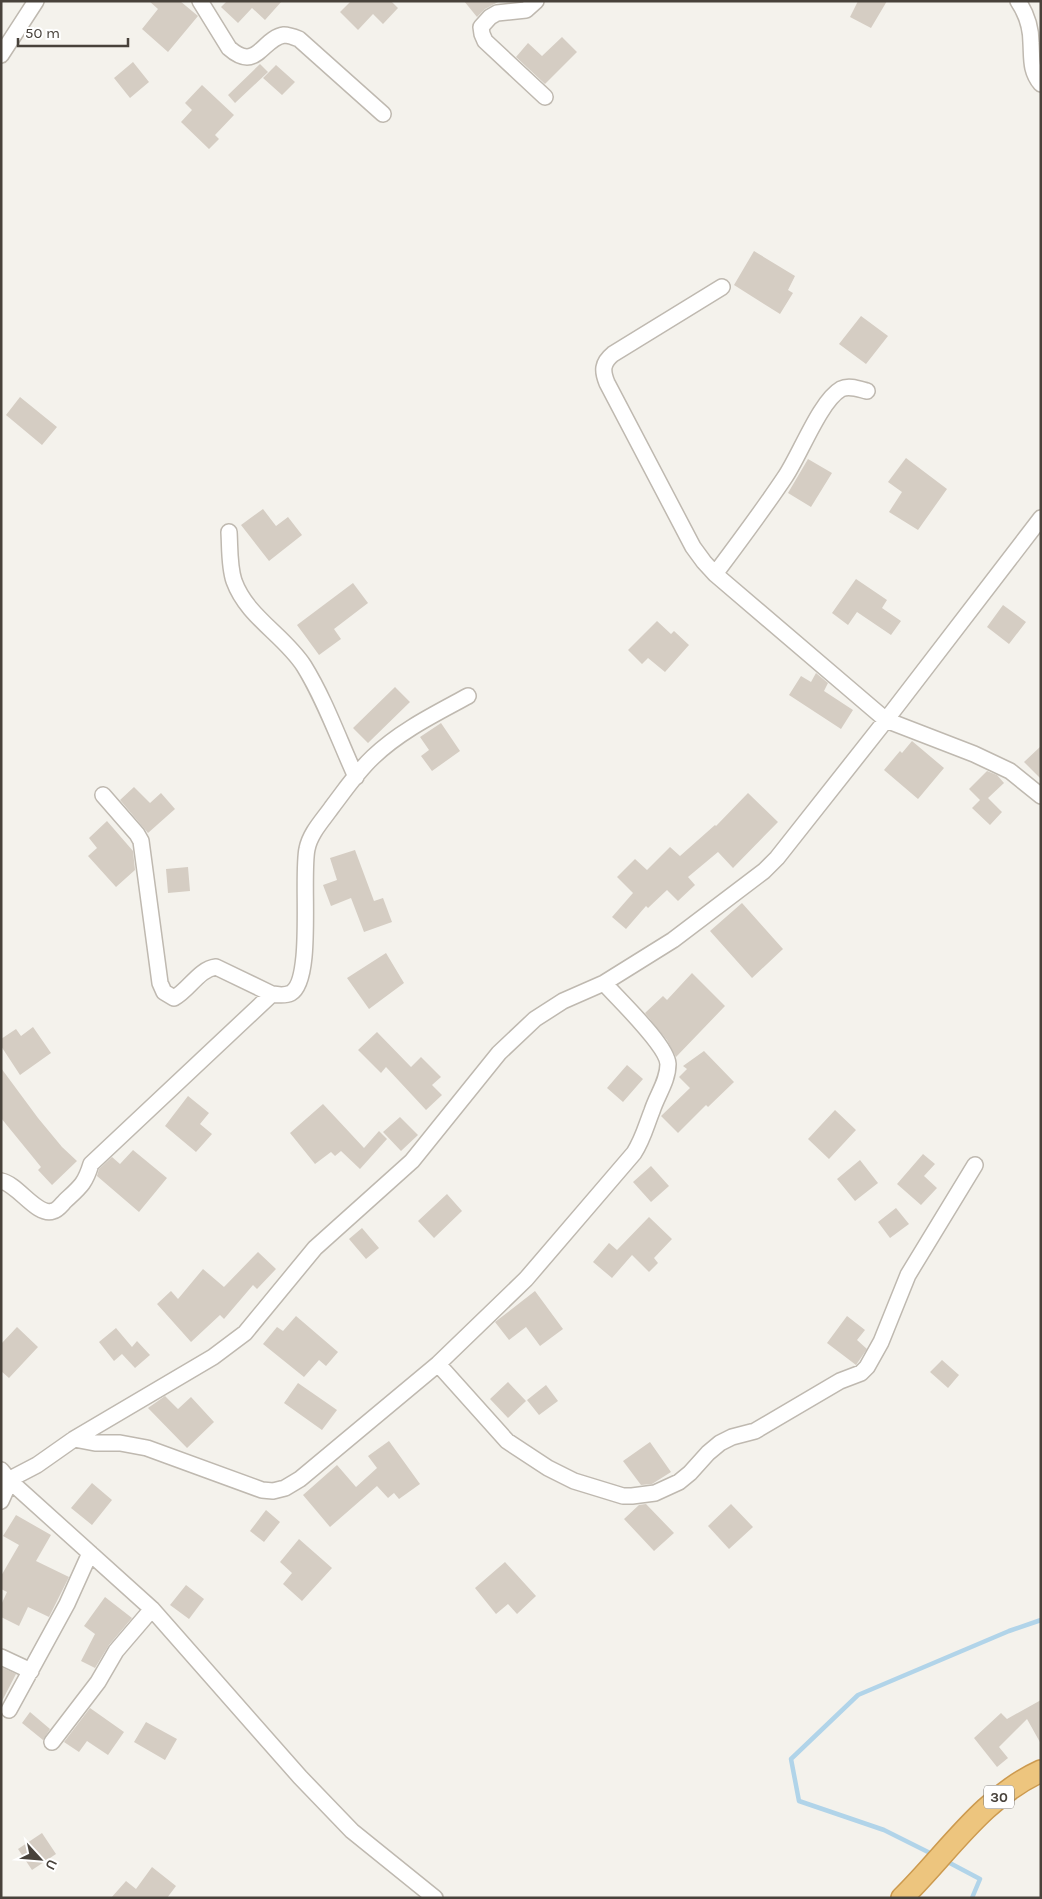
<svg xmlns="http://www.w3.org/2000/svg" width="1042" height="1899" font-family="Karla,sans-serif">
  <rect width="100%" height="100%" fill="#f4f2ec"/>
  <g fill="none" stroke-linecap="round" stroke-linejoin="round">
    <path stroke="#b1d4e9" stroke-width="4.5" d="M 934,1855 L 884,1830 L 799,1801 L 791,1759 L 858,1695 L 1009,1631 L 1041,1620
      M 946,1861 L 980,1879 L 972,1898"/>
  </g>
  <path fill="#d5cdc3" d="M 149,1 L 180,1 L 198,16 L 168,52 L 142,29 L 158,9 Z
    M 227,1 L 282,1 L 265,20 L 252,8 L 238,23 L 221,7 Z
    M 351,1 L 391,1 L 398,8 L 383,24 L 373,14 L 358,30 L 340,12 Z
    M 464,1 L 500,1 L 485,9 L 477,17 Z
    M 858,1 L 887,1 L 871,28 L 850,17 Z
    M 562,37 L 577,52 L 545,84 L 516,57 L 528,43 L 542,56 Z
    M 133,62 L 149,82 L 130,98 L 114,78 Z
    M 260,64 L 268,72 L 235,103 L 228,95 Z
    M 276,65 L 295,82 L 282,95 L 263,78 Z
    M 202,85 L 234,115 L 215,135 L 219,139 L 209,149 L 181,122 L 192,110 L 185,103 Z
    M 754,251 L 795,276 L 788,290 L 793,293 L 780,314 L 734,285 Z
    M 861,316 L 888,336 L 866,364 L 839,344 Z
    M 20,397 L 57,427 L 42,445 L 6,415 Z
    M 906,458 L 947,489 L 918,530 L 889,512 L 902,492 L 888,482 Z
    M 808,459 L 832,473 L 811,507 L 788,493 Z
    M 263,509 L 276,526 L 288,517 L 302,535 L 269,561 L 241,525 Z
    M 856,579 L 887,600 L 882,608 L 901,621 L 891,635 L 857,612 L 848,625 L 832,613 Z
    M 353,583 L 368,603 L 334,629 L 341,639 L 319,655 L 297,625 Z
    M 1003,605 L 1026,622 L 1009,644 L 987,627 Z
    M 657,621 L 671,634 L 674,631 L 689,645 L 665,672 L 648,658 L 642,664 L 628,650 Z
    M 816,673 L 828,683 L 824,691 L 853,710 L 841,729 L 789,695 L 801,676 L 811,682 Z
    M 395,687 L 410,702 L 368,743 L 353,728 Z
    M 441,723 L 460,751 L 432,771 L 421,756 L 429,750 L 420,737 Z
    M 912,741 L 944,768 L 918,799 L 884,770 L 900,751 L 902,753 Z
    M 1041,746 L 1041,779 L 1024,762 Z
    M 987,771 L 997,775 L 1004,783 L 988,798 L 1002,812 L 990,825 L 972,808 L 980,800 L 969,789 Z
    M 134,787 L 150,803 L 161,793 L 175,809 L 148,833 L 120,800 Z
    M 748,793 L 778,822 L 733,868 L 718,852 L 688,877 L 695,885 L 678,901 L 667,890 L 648,908 L 646,906 L 626,929 L 612,917 L 633,893 L 617,877 L 635,859 L 647,870 L 670,847 L 680,856 L 715,825 L 716,826 Z
    M 107,821 L 133,851 L 135,870 L 116,887 L 88,856 L 97,848 L 89,838 Z
    M 355,850 L 374,901 L 383,898 L 392,922 L 364,932 L 351,898 L 331,906 L 323,885 L 337,880 L 330,858 Z
    M 188,867 L 190,891 L 168,893 L 166,869 Z
    M 742,903 L 783,949 L 752,978 L 710,931 Z
    M 386,953 L 404,983 L 369,1009 L 347,978 Z
    M 692,973 L 725,1006 L 676,1057 L 667,1040 L 645,1013 L 663,996 L 667,1000 Z
    M 33,1027 L 51,1053 L 20,1075 L 1,1046 L 1,1039 L 16,1029 L 21,1036 Z
    M 377,1032 L 411,1067 L 421,1057 L 441,1077 L 432,1085 L 442,1095 L 426,1110 L 386,1067 L 381,1073 L 358,1050 Z
    M 704,1051 L 734,1082 L 708,1107 L 706,1105 L 678,1133 L 661,1116 L 690,1088 L 679,1077 L 687,1069 L 683,1066 Z
    M 627,1065 L 643,1079 L 623,1102 L 607,1088 Z
    M 1,1068 L 38,1118 L 62,1147 L 77,1161 L 52,1185 L 38,1170 L 41,1167 L 1,1118 Z
    M 188,1096 L 209,1113 L 200,1124 L 212,1134 L 196,1152 L 165,1126 Z
    M 323,1104 L 364,1148 L 379,1131 L 387,1139 L 360,1169 L 341,1151 L 335,1156 L 331,1152 L 315,1164 L 290,1133 Z
    M 835,1110 L 856,1130 L 829,1159 L 808,1139 Z
    M 400,1117 L 418,1135 L 401,1151 L 383,1132 Z
    M 133,1150 L 167,1178 L 139,1212 L 97,1176 L 99,1169 L 112,1157 L 120,1164 Z
    M 923,1154 L 935,1164 L 924,1176 L 937,1188 L 921,1205 L 897,1184 Z
    M 860,1160 L 878,1183 L 855,1201 L 837,1179 Z
    M 651,1166 L 669,1186 L 651,1202 L 633,1182 Z
    M 447,1194 L 462,1211 L 434,1238 L 418,1221 Z
    M 896,1208 L 909,1224 L 890,1238 L 878,1222 Z
    M 649,1217 L 672,1239 L 654,1258 L 658,1263 L 649,1272 L 632,1255 L 612,1278 L 593,1262 L 609,1243 L 617,1250 Z
    M 362,1228 L 379,1248 L 366,1259 L 349,1239 Z
    M 258,1252 L 276,1269 L 257,1289 L 253,1285 L 224,1319 L 220,1315 L 191,1342 L 157,1304 L 171,1291 L 178,1299 L 203,1269 L 224,1287 Z
    M 535,1291 L 563,1329 L 540,1346 L 526,1327 L 509,1340 L 495,1322 Z
    M 296,1316 L 338,1352 L 326,1366 L 319,1360 L 304,1377 L 263,1344 L 277,1327 L 283,1331 Z
    M 847,1316 L 865,1330 L 857,1340 L 867,1349 L 856,1365 L 827,1343 Z
    M 17,1327 L 38,1347 L 9,1378 L 1,1371 L 1,1344 Z
    M 116,1328 L 132,1347 L 137,1341 L 150,1355 L 135,1368 L 122,1354 L 114,1361 L 99,1342 Z
    M 942,1360 L 959,1375 L 948,1388 L 930,1372 Z
    M 508,1382 L 526,1401 L 508,1418 L 490,1399 Z
    M 298,1383 L 337,1410 L 322,1430 L 284,1403 Z
    M 546,1385 L 558,1401 L 539,1415 L 527,1400 Z
    M 165,1396 L 178,1409 L 191,1397 L 214,1422 L 187,1448 L 148,1408 Z
    M 389,1441 L 420,1484 L 399,1499 L 394,1493 L 388,1498 L 377,1486 L 330,1527 L 303,1495 L 337,1465 L 356,1487 L 377,1468 L 368,1456 Z
    M 650,1442 L 671,1472 L 652,1484 L 641,1485 L 623,1461 Z
    M 92,1483 L 112,1500 L 92,1525 L 71,1508 Z
    M 646,1504 L 674,1533 L 654,1551 L 624,1519 L 639,1505 Z
    M 731,1504 L 753,1527 L 729,1549 L 708,1526 Z
    M 266,1510 L 280,1522 L 264,1542 L 250,1531 Z
    M 16,1515 L 51,1535 L 36,1561 L 69,1577 L 49,1617 L 28,1607 L 19,1626 L 1,1617 L 1,1605 L 7,1592 L 1,1589 L 1,1576 L 19,1545 L 3,1536 Z
    M 299,1539 L 332,1568 L 302,1601 L 283,1584 L 292,1573 L 280,1562 Z
    M 505,1562 L 536,1596 L 517,1614 L 508,1604 L 496,1614 L 475,1588 Z
    M 186,1585 L 204,1599 L 189,1619 L 170,1605 Z
    M 105,1597 L 132,1618 L 109,1645 L 95,1668 L 81,1661 L 95,1634 L 84,1626 Z
    M 1,1667 L 16,1674 L 1,1703 Z
    M 1041,1700 L 1041,1744 L 1027,1719 L 999,1747 L 1008,1758 L 997,1767 L 974,1738 L 1001,1713 L 1007,1719 Z
    M 90,1708 L 124,1732 L 108,1755 L 87,1741 L 79,1752 L 64,1742 Z
    M 30,1712 L 50,1729 L 43,1740 L 22,1723 Z
    M 146,1722 L 177,1739 L 165,1760 L 134,1742 Z
    M 42,1833 L 56,1854 L 32,1870 L 18,1849 Z
    M 152,1867 L 176,1886 L 167,1898 L 111,1898 L 126,1881 L 136,1889 Z"/>
  <g fill="none" stroke-linecap="round" stroke-linejoin="round">
    <defs>
      <path id="minor" d="M 200,1 L 229,48 C 257,73 262,38 284,35 C 289,35 294,37 299,39 L 383,114
        M 536,1 L 526,10 L 497,13 L 490,17 L 481,27 L 482,34 L 485,41 L 545,97
        M 1018,1 C 1026,13 1031,29 1031,43 C 1032,58 1030,71 1041,84
        M 1,55 L 36,1
        M 722,287 L 613,354 C 602,363 602,371 607,383 L 693,547 L 704,562 L 715,574 L 886,720 L 974,754 L 1010,771 L 1041,796
        M 229,532 C 230,548 229,566 234,581 C 247,617 284,635 304,666 C 325,700 339,740 356,777
        M 715,574 C 739,542 763,510 785,477 C 800,455 820,401 841,389 C 849,385 859,389 867,391
        M 103,795 L 137,834 L 141,841 L 160,983 L 164,992 L 174,998 C 189,990 199,969 216,967 L 272,994 C 278,995 285,996 291,993 C 314,980 301,877 307,849 C 310,833 323,820 332,807 C 345,790 357,772 373,757 C 400,731 435,714 468,696
        M 1,1181 C 18,1184 37,1217 53,1211 C 58,1210 62,1204 65,1201 C 80,1187 85,1184 91,1164 L 272,994
        M 438,1364 L 507,1441 L 548,1468 L 574,1481 L 623,1496 L 632,1496 L 655,1493 L 679,1482 L 690,1473 L 708,1453 L 720,1443 L 732,1437 L 755,1431 L 840,1381 L 861,1373 L 867,1367 L 881,1342 L 908,1275 L 975,1165
        M 74,1439 L 95,1443 L 120,1443 L 147,1448 L 262,1490 L 273,1491 L 285,1488 L 300,1479 L 438,1364 L 526,1279 L 634,1153 C 643,1139 646,1126 652,1111 C 657,1095 668,1081 668,1064 C 667,1045 618,999 604,983
        M 1,1470 L 10,1481 L 152,1609 L 300,1777 L 352,1831 L 435,1898
        M 1,1501 L 10,1481 L 14,1477 L 37,1465 L 74,1439 L 213,1357 L 245,1333 L 315,1248 L 412,1161 L 499,1053 L 535,1019 L 563,1001 L 604,983 L 673,940 L 764,871 L 777,858 L 886,720 L 1041,518
        M 1,1657 L 31,1671
        M 9,1710 L 67,1604 L 90,1553
        M 52,1742 L 98,1682 L 116,1651 L 152,1609"/>
      <path id="highway" d="M 902,1898 C 947,1854 982,1798 1041,1771"/>
    </defs>
    <use href="#minor" stroke="#bfb9b0" stroke-width="18"/>
    <use href="#highway" stroke="#cc9a4f" stroke-width="24"/>
    <use href="#minor" stroke="#fff" stroke-width="15"/>
    <use href="#highway" stroke="#edc57e" stroke-width="21"/>
  </g>
  <g text-anchor="middle" dominant-baseline="central" stroke-width="4.5" stroke-linejoin="round" paint-order="stroke">
    <rect fill="#fff" stroke="#7f7b76" stroke-width="1" x="984" y="1785.5" width="30" height="23" rx="4"/>
    <g font-size="14" font-weight="bold" fill="#48423b">
      <text x="999" y="1797">30</text>
    </g>
  </g>
  <rect width="1042" height="1899" fill="none" stroke="#48423b" stroke-width="5"/>
  <g transform="translate(40 1859) rotate(116)" stroke="#ffffff" stroke-width="4" paint-order="stroke">
  <path d="M0-4L9 19L0 12L-9 19Z" fill="#48423b"/>
  <text y="-8" font-size="14" font-weight="bold" text-anchor="middle" fill="#48423b">U</text>
  </g>
  <path d="M18 38v8h110v-8" fill="none" stroke="#48423b" stroke-width="2.5"/>
  <text x="25" y="38" font-size="15" fill="#48423b" stroke="#ffffff" stroke-width="4" paint-order="stroke">50 m</text>
</svg>
